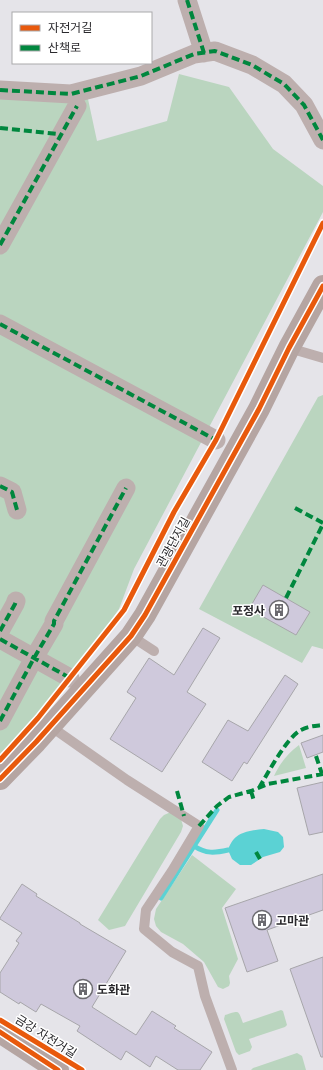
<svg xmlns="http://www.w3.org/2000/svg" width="323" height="1070" font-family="Montserrat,'Noto Sans KR',sans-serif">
  <rect width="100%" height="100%" fill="#e5e4e9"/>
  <path fill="#bad5bf" d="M 179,74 L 229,87 L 273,149 L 323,186 L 323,212 L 134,569 L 119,609 L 96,642 L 96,645 L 26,728 L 0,754 L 0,99 L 88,99 L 97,141 L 167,121 Z
    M 323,395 L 323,649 L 312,646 L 302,663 L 199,609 L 318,397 Z
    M 299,745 L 306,768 L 274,776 C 280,763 288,753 299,745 Z
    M 171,812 L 181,819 L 183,826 L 181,832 L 125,926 L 109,930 L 98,920 L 160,819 L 164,815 Z
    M 192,855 L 236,889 L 222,908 L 238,959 L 229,976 L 230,983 L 229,986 L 223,989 L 218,987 L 204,962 L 183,944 L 161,932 L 156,926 L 154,919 L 156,909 Z
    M 281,1010 L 283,1011 L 287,1025 L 285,1027 L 249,1039 L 252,1047 L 250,1051 L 239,1055 L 236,1052 L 224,1019 L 225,1015 C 240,1010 238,1010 243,1023 Z
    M 297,1053 L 302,1056 L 306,1070 L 251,1070 L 253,1068 Z"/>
  <path fill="#5bd2d4" d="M 264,829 L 278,832 L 283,837 L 284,847 L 280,852 L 263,857 L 251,865 L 240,865 L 232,859 L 228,850 C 234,832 246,831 264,829 Z"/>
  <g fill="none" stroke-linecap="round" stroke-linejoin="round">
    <path stroke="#5bd2d4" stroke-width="5" d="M 194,846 C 206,854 215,853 228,850
      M 161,898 L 217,810"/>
  </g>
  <path fill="#cfc9dc" stroke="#a7a6aa" d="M 263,585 L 310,612 L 296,635 L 249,609 Z
    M 203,628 L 220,638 L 187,692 L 206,704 L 162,772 L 110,739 L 136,698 L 127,692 L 149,658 L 174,675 Z
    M 285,675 L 298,684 L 247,764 L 244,762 L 232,781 L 202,762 L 228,720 L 248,731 Z
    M 323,735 L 323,752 L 307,758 L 301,743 Z
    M 323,782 L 323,832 L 309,835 L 297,788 Z
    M 323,874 L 323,910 L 267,930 L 278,961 L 247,972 L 225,908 Z
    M 22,884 L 37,894 L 36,896 L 80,923 L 80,924 L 126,951 L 92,1007 L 136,1035 L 152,1011 L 176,1026 L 174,1028 L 212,1052 L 200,1070 L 178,1070 L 156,1056 L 150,1067 L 126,1051 L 121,1060 L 77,1031 L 80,1026 L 41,1004 L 36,1012 L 20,1002 L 19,1004 L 0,992 L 0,973 L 19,943 L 16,941 L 22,933 L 0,919 L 0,918 Z
    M 323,957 L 323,1057 L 321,1057 L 290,969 Z"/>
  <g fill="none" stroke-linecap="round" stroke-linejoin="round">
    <path stroke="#bdafae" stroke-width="10" d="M 289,348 L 323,358
      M 131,636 L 154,651
      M 50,726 L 127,780 L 199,826 L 172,871 L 146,910 L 144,929 L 172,952 L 198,966 L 205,996 L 232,1070"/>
    <path stroke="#bdafae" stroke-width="19" d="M 187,0 L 204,53
      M 0,90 L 71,94 L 141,76 L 194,54 L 215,51 L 252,65 L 284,84 L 304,105 L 323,140
      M 0,245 L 77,106
      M 0,324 L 216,440
      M 0,486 L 12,492 L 17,510
      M 0,631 L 15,604 L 16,601
      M 0,639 L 70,678
      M 0,721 L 34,658 L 54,624 L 54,621 L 126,488"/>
    <path stroke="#b5a5a2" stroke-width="22" d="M 0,779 L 36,742 L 131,636 L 145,615 L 259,409 L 289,348 L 323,286
      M 0,1032 L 58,1070"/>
    <path stroke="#00873e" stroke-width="4" stroke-dasharray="8 4" stroke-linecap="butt" d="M 187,0 L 204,53
      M 0,90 L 71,94 L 141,76 L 194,54 L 215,51 L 252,65 L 284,84 L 304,105 L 323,140
      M 0,128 L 57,134
      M 0,245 L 77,106
      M 0,324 L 216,440
      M 0,486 L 12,492 L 17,510
      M 295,508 L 323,523
      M 286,598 L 323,524
      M 0,631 L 15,604 L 16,601
      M 0,639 L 70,678
      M 0,721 L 34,658 L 54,624 L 54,621 L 126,488
      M 316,756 L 322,774
      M 259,788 C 268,773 287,737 301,730 C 309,726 315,726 323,725
      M 177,791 L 184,816
      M 251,791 L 254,801
      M 199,826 L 217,806 L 229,797 L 251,791 L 268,784 L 323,774
      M 256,852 L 260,859"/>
    <defs>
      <path id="cycleway" d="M 0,760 L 38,718 L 124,610 L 174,512 L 216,440 L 323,223
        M 0,779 L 36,742 L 131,636 L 145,615 L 259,409 L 289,348 L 323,286
        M 0,1020 L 82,1070
        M 0,1032 L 58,1070"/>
    </defs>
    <use href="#cycleway" stroke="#fff" stroke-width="8"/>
    <use href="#cycleway" stroke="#e8590c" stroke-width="5"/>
  </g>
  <defs>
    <symbol id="building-ring" viewBox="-11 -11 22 22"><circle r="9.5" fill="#fff" stroke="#6b6a6f" stroke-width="1.5"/><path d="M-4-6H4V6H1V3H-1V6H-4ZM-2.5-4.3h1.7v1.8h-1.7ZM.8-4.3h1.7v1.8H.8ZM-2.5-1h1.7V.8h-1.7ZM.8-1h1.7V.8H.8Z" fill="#6b6a6f"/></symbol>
  </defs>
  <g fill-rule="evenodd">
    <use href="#building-ring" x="268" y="599" width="22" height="22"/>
    <use href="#building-ring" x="251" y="909" width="22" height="22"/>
    <use href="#building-ring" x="72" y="978" width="22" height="22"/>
  </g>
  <g text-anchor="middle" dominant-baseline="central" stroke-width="3" stroke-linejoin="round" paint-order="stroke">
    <g font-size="12" fill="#2a292d" stroke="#fff">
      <text transform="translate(173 542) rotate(-61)">관광단지길</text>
      <text transform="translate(46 1036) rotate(32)">금강 자전거길</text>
    </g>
    <g font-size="12" font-weight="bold" fill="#2a292d" stroke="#fff" text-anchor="start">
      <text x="265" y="610" text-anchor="end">포정사</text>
      <text x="276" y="920">고마관</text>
      <text x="97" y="989">도화관</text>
    </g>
  </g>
  <rect x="12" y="12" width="140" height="52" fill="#ffffff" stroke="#aaa9ab"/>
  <rect x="20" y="25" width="20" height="6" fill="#e8590c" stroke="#aaa9ab"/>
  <text x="48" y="32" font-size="12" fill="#2a292d">자전거길</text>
  <rect x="20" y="45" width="20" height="6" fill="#00873e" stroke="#aaa9ab"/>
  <text x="48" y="52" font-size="12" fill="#2a292d">산책로</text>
</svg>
